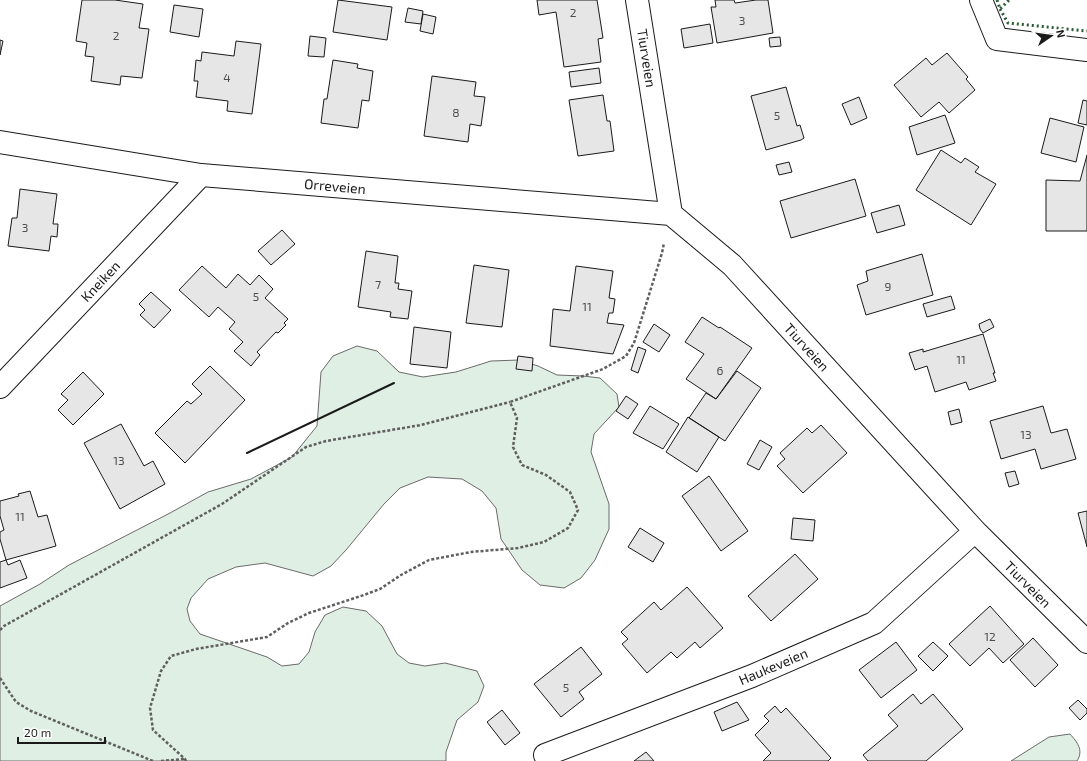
<svg xmlns="http://www.w3.org/2000/svg" width="1087" height="761" font-family="'Exo 2',sans-serif">
  <rect width="100%" height="100%" fill="#fff"/>
  <path fill="#e0efe3" stroke="#6a6a6a" d="M 357,346 L 377,351 L 399,372 L 423,377 L 456,372 L 491,361 L 519,360 L 538,366 L 557,375 L 583,376 L 600,378 L 617,394 L 619,407 L 594,434 L 591,452 L 609,504 L 609,529 L 595,560 L 581,578 L 564,588 L 540,585 L 522,570 L 501,539 L 496,508 L 482,491 L 462,479 L 428,477 L 400,488 L 384,504 L 346,550 L 331,566 L 313,576 L 265,563 L 236,567 L 208,579 L 191,598 L 187,609 L 190,621 L 200,634 L 267,657 L 282,666 L 299,664 L 309,652 L 315,632 L 325,615 L 343,607 L 366,611 L 382,626 L 397,654 L 409,663 L 425,666 L 445,663 L 477,671 L 484,686 L 478,702 L 457,720 L 446,752 L 446,761 L 0,761 L 0,606 L 40,584 L 69,565 L 170,513 L 208,492 L 251,479 L 292,457 L 317,426 L 321,372 L 333,356 Z
    M 1070,734 C 1077,742 1084,750 1077,761 L 1011,761 L 1049,737 Z"/>
  <path fill="#e6e6e6" stroke="#1a1a1a" d="M 82,0 L 115,0 L 143,4 L 139,28 L 149,29 L 142,78 L 121,76 L 120,85 L 91,81 L 94,57 L 85,56 L 87,43 L 76,41 Z
    M 338,0 L 392,7 L 387,40 L 333,32 Z
    M 537,0 L 597,0 L 603,38 L 598,39 L 601,62 L 564,67 L 556,12 L 539,15 Z
    M 715,0 L 734,0 L 735,3 L 756,0 L 768,0 L 773,33 L 717,43 L 711,7 L 716,7 Z
    M 174,5 L 203,9 L 199,37 L 170,32 Z
    M 408,8 L 423,11 L 421,24 L 405,22 Z
    M 423,14 L 436,17 L 433,34 L 420,31 Z
    M 710,24 L 713,43 L 684,48 L 681,29 Z
    M 310,36 L 326,38 L 324,57 L 308,56 Z
    M 780,37 L 781,46 L 770,47 L 769,38 Z
    M 0,40 L 3,41 L 0,55 Z
    M 236,41 L 261,44 L 252,114 L 227,111 L 228,101 L 196,97 L 198,81 L 194,81 L 196,60 L 201,61 L 202,52 L 234,56 Z
    M 947,53 L 968,77 L 966,79 L 975,90 L 949,113 L 939,102 L 921,117 L 894,85 L 926,58 L 932,65 Z
    M 333,60 L 358,64 L 357,68 L 373,71 L 369,101 L 362,100 L 358,128 L 321,123 L 324,99 L 327,99 Z
    M 599,68 L 601,83 L 571,87 L 569,72 Z
    M 432,76 L 476,82 L 474,96 L 485,97 L 481,126 L 470,124 L 468,142 L 424,136 Z
    M 786,87 L 797,126 L 800,125 L 804,138 L 801,140 L 766,150 L 751,96 Z
    M 603,95 L 607,121 L 610,121 L 614,151 L 578,156 L 569,100 Z
    M 859,97 L 867,118 L 851,125 L 842,104 Z
    M 1083,100 L 1087,101 L 1087,125 L 1078,123 Z
    M 945,115 L 955,143 L 917,155 L 909,127 Z
    M 1050,118 L 1084,127 L 1076,162 L 1041,153 Z
    M 941,150 L 961,163 L 965,158 L 979,167 L 975,172 L 996,184 L 971,225 L 916,190 Z
    M 1087,155 L 1087,231 L 1046,231 L 1046,180 L 1080,181 Z
    M 789,162 L 792,172 L 779,175 L 776,165 Z
    M 855,179 L 866,216 L 791,238 L 780,201 Z
    M 20,189 L 57,194 L 53,224 L 58,224 L 57,237 L 51,236 L 49,251 L 8,246 L 12,218 L 17,218 Z
    M 899,205 L 905,225 L 877,233 L 871,213 Z
    M 282,230 L 295,244 L 271,265 L 258,251 Z
    M 366,251 L 398,256 L 395,283 L 399,283 L 398,289 L 412,291 L 408,319 L 390,317 L 391,312 L 358,307 Z
    M 922,254 L 933,295 L 866,315 L 857,285 L 868,281 L 866,271 Z
    M 474,265 L 509,270 L 502,327 L 466,323 Z
    M 202,266 L 226,288 L 238,274 L 250,285 L 259,275 L 273,289 L 265,298 L 288,319 L 284,323 L 286,325 L 278,333 L 276,332 L 257,352 L 260,355 L 251,366 L 234,351 L 243,342 L 229,329 L 235,322 L 218,307 L 209,317 L 179,290 Z
    M 576,266 L 613,271 L 609,298 L 615,299 L 613,313 L 609,313 L 607,323 L 624,325 L 613,354 L 550,346 L 553,309 L 570,311 Z
    M 151,292 L 171,310 L 154,328 L 140,315 L 145,310 L 139,304 Z
    M 951,296 L 955,309 L 927,317 L 923,304 Z
    M 702,317 L 719,328 L 720,327 L 752,348 L 716,399 L 686,379 L 704,354 L 685,342 Z
    M 990,319 L 994,327 L 983,333 L 980,329 L 979,324 Z
    M 654,324 L 670,335 L 659,352 L 643,342 Z
    M 414,327 L 451,332 L 447,368 L 410,364 Z
    M 983,334 L 995,373 L 993,373 L 996,381 L 969,390 L 966,382 L 935,392 L 927,366 L 915,370 L 909,353 L 923,349 L 923,352 Z
    M 638,347 L 646,350 L 638,373 L 631,370 Z
    M 518,356 L 533,358 L 532,371 L 516,369 Z
    M 210,366 L 245,400 L 185,463 L 155,433 L 187,401 L 191,404 L 202,394 L 192,384 Z
    M 737,371 L 761,388 L 725,441 L 689,418 L 706,393 L 716,399 Z
    M 83,372 L 104,394 L 73,425 L 58,410 L 68,400 L 61,394 Z
    M 626,396 L 638,404 L 628,419 L 616,411 Z
    M 650,406 L 679,424 L 663,449 L 633,433 Z
    M 1043,406 L 1051,433 L 1067,429 L 1076,459 L 1041,469 L 1035,449 L 1001,459 L 990,421 Z
    M 959,409 L 962,422 L 951,425 L 948,412 Z
    M 688,417 L 719,437 L 697,472 L 666,452 Z
    M 121,424 L 144,466 L 153,461 L 165,484 L 120,509 L 84,443 Z
    M 821,425 L 847,453 L 803,493 L 777,466 L 785,459 L 780,453 L 807,428 L 812,433 Z
    M 760,440 L 772,447 L 759,470 L 747,464 Z
    M 1015,471 L 1019,484 L 1009,487 L 1005,473 Z
    M 709,476 L 748,531 L 721,551 L 682,496 Z
    M 30,491 L 38,517 L 47,515 L 56,546 L 6,560 L 0,539 L 0,532 L 4,530 L 0,516 L 0,501 L 19,496 L 18,494 Z
    M 1087,511 L 1087,547 L 1078,513 Z
    M 793,518 L 815,520 L 813,541 L 791,539 Z
    M 640,528 L 664,543 L 653,562 L 628,547 Z
    M 795,554 L 818,579 L 771,621 L 748,596 Z
    M 6,560 L 8,565 L 20,560 L 27,578 L 0,588 L 0,562 Z
    M 687,587 L 723,628 L 700,648 L 695,642 L 677,658 L 671,652 L 647,673 L 622,644 L 628,639 L 621,632 L 654,602 L 661,610 Z
    M 990,606 L 1024,644 L 1003,663 L 989,648 L 970,666 L 949,644 Z
    M 1033,638 L 1058,665 L 1035,687 L 1010,660 Z
    M 896,642 L 917,670 L 881,698 L 859,670 Z
    M 933,642 L 948,656 L 933,671 L 918,656 Z
    M 581,647 L 602,674 L 579,692 L 584,699 L 561,717 L 534,684 Z
    M 913,694 L 921,704 L 933,694 L 963,729 L 926,761 L 868,761 L 863,755 L 898,726 L 888,715 Z
    M 1078,700 L 1087,709 L 1087,713 L 1080,720 L 1069,708 Z
    M 737,702 L 749,720 L 722,731 L 714,712 Z
    M 775,706 L 781,713 L 786,708 L 831,758 L 828,761 L 763,761 L 771,753 L 755,735 L 769,721 L 764,716 Z
    M 502,710 L 520,733 L 505,745 L 487,722 Z
    M 646,752 L 654,761 L 634,761 Z"/>
  <g fill="none" stroke-linecap="round" stroke-linejoin="round">
    <defs>
      <path id="minor" d="M 637,0 L 671,214 L 732,265 L 975,531 L 1087,642
        M 981,0 L 997,39 L 1087,50
        M 0,142 L 201,175 L 671,214
        M 0,387 L 201,175
        M 545,755 L 752,676 L 874,623 L 975,531"/>
    </defs>
    <use href="#minor" stroke="#1a1a1a" stroke-width="24"/>
    <path stroke="#5f5f5f" stroke-width="2.5" stroke-dasharray="3 2" stroke-linecap="butt" d="M 0,630 L 4,626 L 222,504 L 306,447 L 326,441 L 421,425 L 510,402
      M 0,678 L 16,702 L 31,711 L 153,761
      M 161,761 L 184,759
      M 186,761 L 185,759 L 153,730 L 150,708 L 161,671 L 171,656 L 196,649 L 267,637 L 288,623 L 309,613 L 364,595 L 380,589 L 401,575 L 429,560 L 471,552 L 518,548 L 544,542 L 568,528 L 578,510 L 570,492 L 546,475 L 522,465 L 513,447 L 517,418 L 510,402 L 603,369 L 626,356 L 634,343 L 662,253 L 664,243"/>
    <use href="#minor" stroke="#fff" stroke-width="22"/>
    <path stroke="#2b5a34" stroke-width="3" stroke-dasharray="2 3" stroke-linecap="butt" d="M 997,0 L 1000,9 L 1009,0
      M 1000,9 L 1008,23 L 1087,31"/>
    <path stroke="#1a1a1a" stroke-width="2" d="M 247,453 L 394,383"/>
  </g>
  <g text-anchor="middle" dominant-baseline="central" stroke-width="3" stroke-linejoin="round" paint-order="stroke">
    <g font-size="12" fill="#4d4d4d">
      <text x="573" y="12">2</text>
      <text x="742" y="20">3</text>
      <text x="116" y="35">2</text>
      <text x="227" y="77">4</text>
      <text x="456" y="112">8</text>
      <text x="777" y="115">5</text>
      <text x="25" y="227">3</text>
      <text x="378" y="284">7</text>
      <text x="888" y="286">9</text>
      <text x="256" y="296">5</text>
      <text x="587" y="306">11</text>
      <text x="961" y="359">11</text>
      <text x="720" y="370">6</text>
      <text x="1026" y="434">13</text>
      <text x="119" y="460">13</text>
      <text x="20" y="516">11</text>
      <text x="990" y="636">12</text>
      <text x="566" y="687">5</text>
    </g>
    <g font-size="14" fill="#1a1a1a" stroke="#fff">
      <text transform="translate(647 58) rotate(81)">Tiurveien</text>
      <text transform="translate(335 186) rotate(5)">Orreveien</text>
      <text transform="translate(100 281) rotate(-47)">Kneiken</text>
      <text transform="translate(807 347) rotate(48)">Tiurveien</text>
      <text transform="translate(1028 584) rotate(45)">Tiurveien</text>
      <text transform="translate(773 666) rotate(-23)">Haukeveien</text>
    </g>
  </g>
  <g transform="translate(1051 36) rotate(77)" stroke="#ffffff" stroke-width="3" paint-order="stroke">
  <path d="M0-3L7 15L0 10L-7 15Z" fill="#1a1a1a"/>
  <text y="-6" font-size="11" font-weight="bold" text-anchor="middle" fill="#1a1a1a">N</text>
  </g>
  <path d="M18 737v6h87v-6" fill="none" stroke="#1a1a1a" stroke-width="2"/>
  <text x="24" y="737" font-size="12" fill="#1a1a1a" stroke="#ffffff" stroke-width="3" paint-order="stroke">20 m</text>
</svg>
